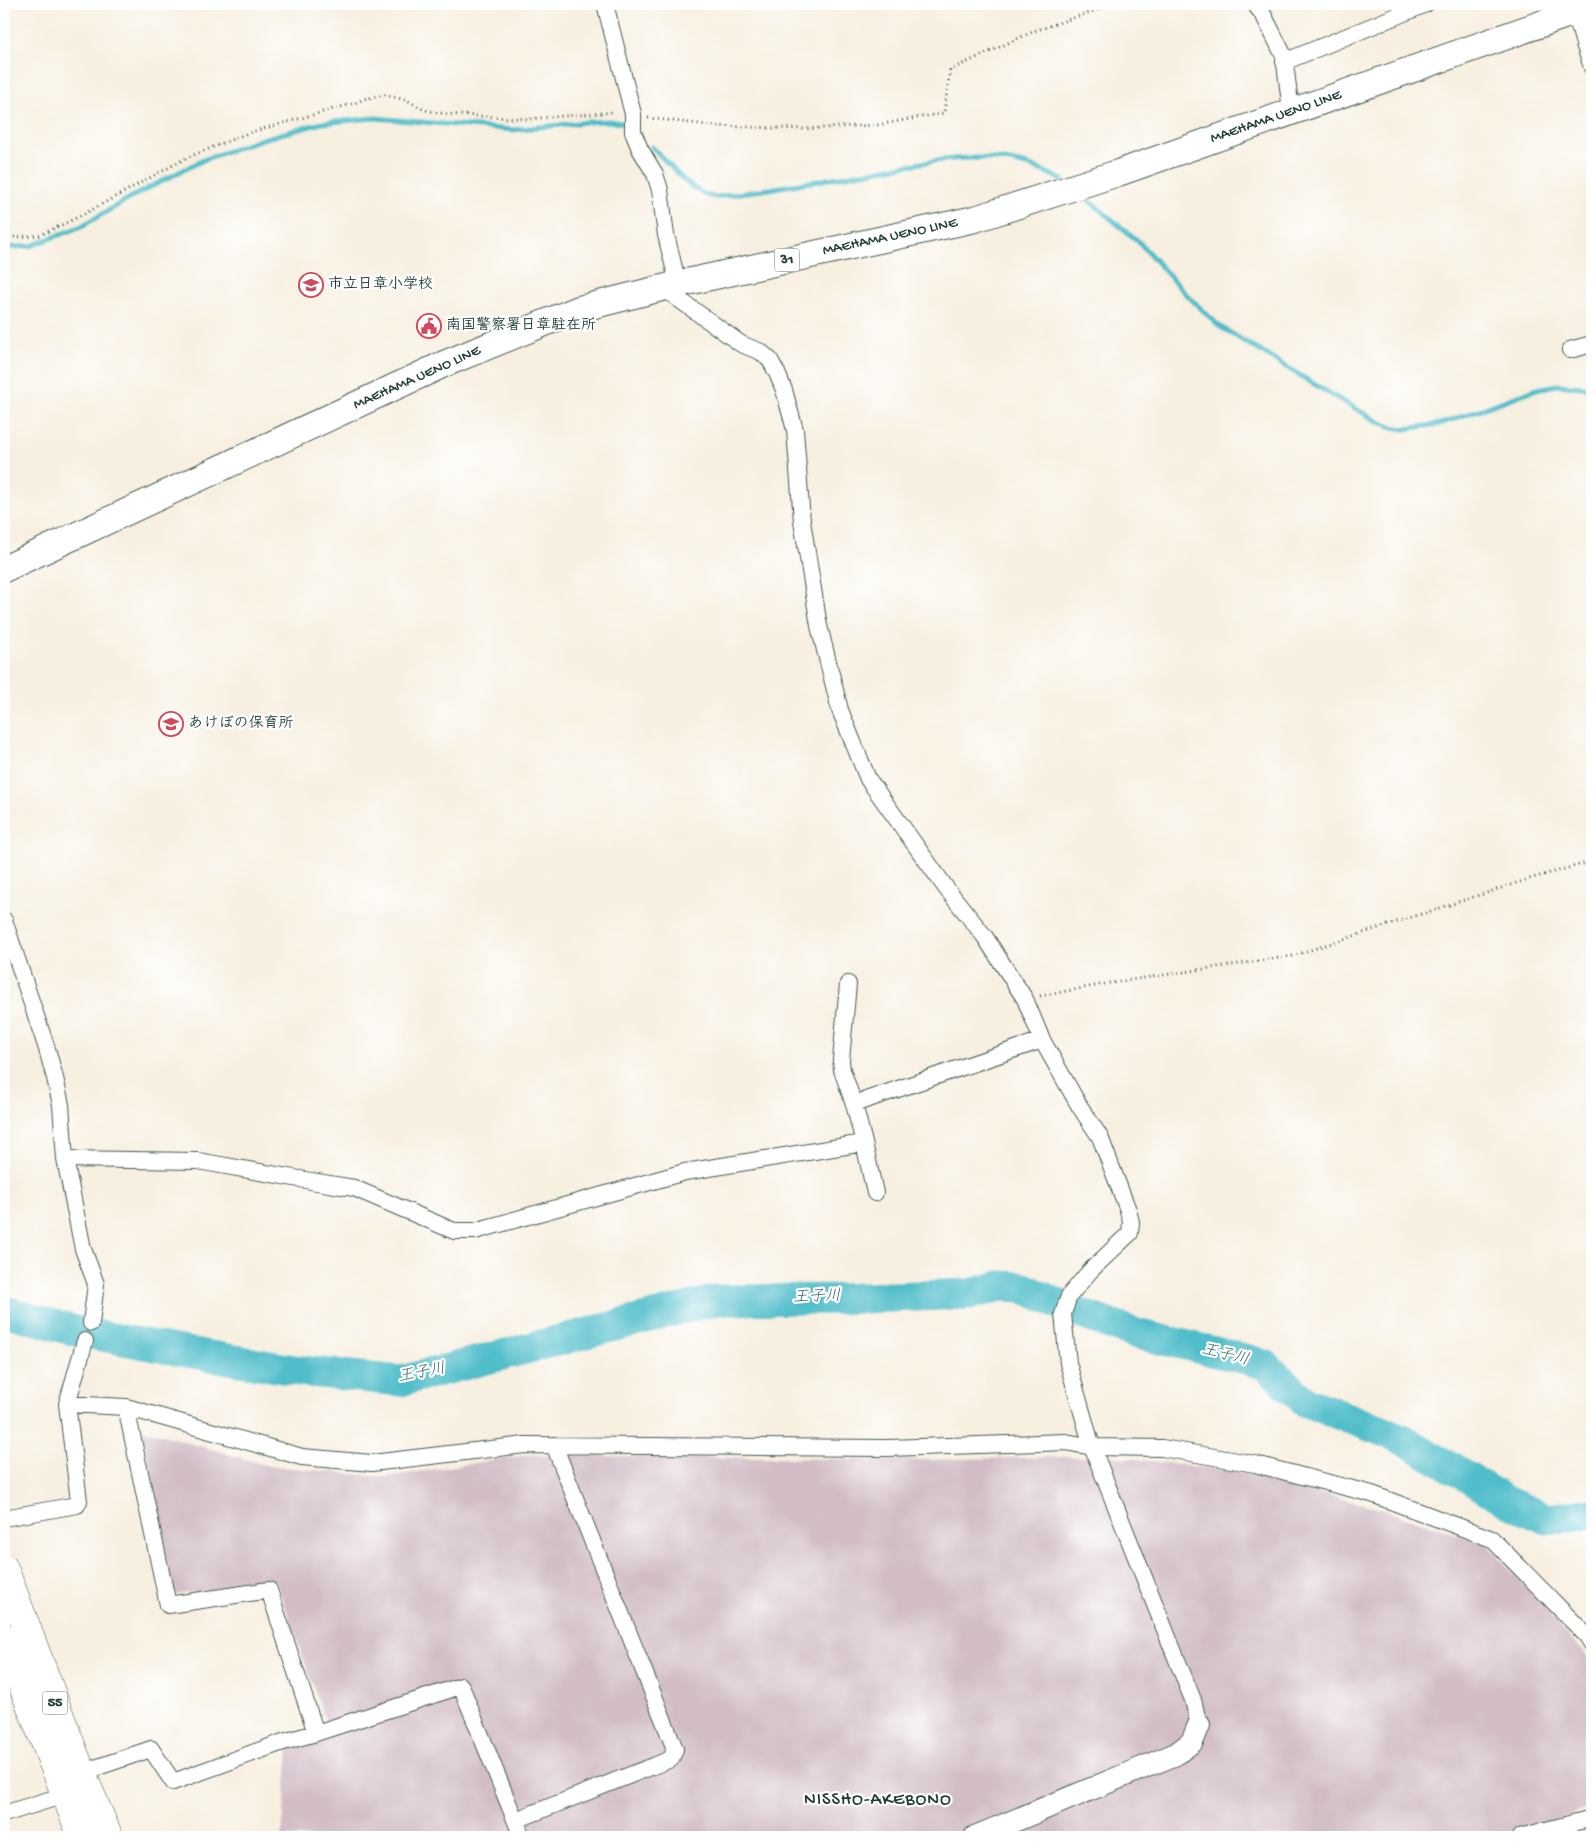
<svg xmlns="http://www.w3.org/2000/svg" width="1596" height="1841" font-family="'Gochi Hand','Klee One',sans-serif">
  <rect width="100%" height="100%" fill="#fff"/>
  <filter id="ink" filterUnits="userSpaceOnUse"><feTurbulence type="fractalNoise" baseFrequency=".02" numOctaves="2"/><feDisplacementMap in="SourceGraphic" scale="10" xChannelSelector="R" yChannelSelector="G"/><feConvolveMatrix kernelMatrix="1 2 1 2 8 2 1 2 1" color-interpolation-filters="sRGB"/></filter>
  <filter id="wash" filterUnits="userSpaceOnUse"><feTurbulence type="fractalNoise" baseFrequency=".0096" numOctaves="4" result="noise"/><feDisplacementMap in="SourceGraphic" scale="20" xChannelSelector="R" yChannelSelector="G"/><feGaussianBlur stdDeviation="1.12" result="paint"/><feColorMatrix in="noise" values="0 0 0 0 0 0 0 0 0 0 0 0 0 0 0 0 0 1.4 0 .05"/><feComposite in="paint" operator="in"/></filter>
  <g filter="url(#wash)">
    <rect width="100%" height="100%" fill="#f7efdf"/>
    <path fill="#d2bdc6" d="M 142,1429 L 269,1466 L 386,1477 L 528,1455 L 913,1460 L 1110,1456 L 1233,1471 L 1371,1506 L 1487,1544 L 1583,1651 L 1592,1664 L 1592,1808 L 1494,1837 L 282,1837 L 289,1748 L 331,1737 L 276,1581 L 173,1595 Z"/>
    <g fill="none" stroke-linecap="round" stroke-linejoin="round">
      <path stroke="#50bdca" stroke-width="5" d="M 652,147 C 669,163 691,194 714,197 C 770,190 825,179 880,170 C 925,162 977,151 1023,164 C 1037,167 1049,174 1062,180
        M 1081,194 L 1138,241 L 1182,290 L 1219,326 L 1332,395 L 1379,422 L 1392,427 L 1405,429 L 1440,424 L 1537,389 L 1557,385 L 1592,388
        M 4,248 L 31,246 L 82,226 L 135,195 L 203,160 L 262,139 L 322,123 L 375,118 L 513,130 L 587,122 L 609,121 L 621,123"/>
      <path stroke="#50bdca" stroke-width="31" d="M 4,1311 L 76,1331 L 181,1351 L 300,1371 L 401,1381 L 716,1300 L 836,1299 L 971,1294 L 1000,1286 L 1022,1287 L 1076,1312 L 1137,1334 L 1246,1359 L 1265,1365 L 1306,1402 L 1403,1439 L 1510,1503 L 1547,1519 L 1592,1513"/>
    </g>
  </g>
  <g filter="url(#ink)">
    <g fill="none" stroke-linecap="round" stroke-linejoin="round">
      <defs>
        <path id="street" d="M 605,4 L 633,114 L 633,132 L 640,149 L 655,174 L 660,190 L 666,235 L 678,284
          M 1255,4 L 1264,16 L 1284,56 L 1291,111
          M 1575,12 L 1584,44 L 1592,67
          M 1284,62 L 1426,4
          M 663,288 L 741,344 L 761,352 L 770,360 L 777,373 L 784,390 L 795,430 L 802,521 L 819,626 L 840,710 L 868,779 L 946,888 L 985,937 L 1025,999 L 1042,1040 L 1080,1107 L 1100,1137 L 1128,1210 L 1131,1222 L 1130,1233 L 1090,1271 L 1069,1296 L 1063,1314 L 1068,1363 L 1092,1447 L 1193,1700 L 1199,1725
          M 1570,350 L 1592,344
          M 4,920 L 47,1049 L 55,1078 L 61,1105 L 65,1159 L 83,1249 L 96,1284 L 91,1323
          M 848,984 L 841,1060 L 842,1070 L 854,1104 L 864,1143 L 875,1193
          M 854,1104 L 1042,1040
          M 65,1159 L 198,1161 L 311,1181 L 354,1188 L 454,1231 L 475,1231 L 685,1172 L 864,1143
          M 67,1404 L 126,1407 L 302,1457 L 372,1463 L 525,1445 L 888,1448 L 1066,1442 L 1092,1447 L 1162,1448 L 1255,1464 L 1372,1494 L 1492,1539 L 1587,1636 L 1592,1644
          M 126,1407 L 168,1605 L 269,1590 L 316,1733
          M 4,1518 L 77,1505 L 79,1501 L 67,1404 L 85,1341
          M 4,1814 L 55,1798 L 86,1782 L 95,1768 L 151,1749 L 173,1782 L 283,1742 L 316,1733 L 461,1686 L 522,1837
          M 516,1820 L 671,1759 L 675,1749 L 554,1445
          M 1520,1837 L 1592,1818"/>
        <path id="secondary" d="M 975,1837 L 1176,1754 L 1192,1742 L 1199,1725"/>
        <path id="primary" d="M 4,569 L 444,364 L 579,309 L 678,284 L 975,219 L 1118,173 L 1592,6"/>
        <path id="highway" d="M 4,1568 L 82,1774 L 109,1837
          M 4,1638 L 82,1837"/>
      </defs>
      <use href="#street" stroke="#3f584e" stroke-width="18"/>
      <use href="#secondary" stroke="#3f584e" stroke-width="24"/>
      <use href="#primary" stroke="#3f584e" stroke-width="28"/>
      <use href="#highway" stroke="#3f584e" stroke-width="29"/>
      <path stroke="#3f584e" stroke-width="3" stroke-dasharray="1 4" stroke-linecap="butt" d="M 648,118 L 716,126 L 804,129 L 877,125 L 944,113 L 950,70 L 1034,31 L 1115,4
        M 4,238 L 41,235 L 84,214 L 186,158 L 248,133 L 355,103 L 364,99 L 385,95 L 407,100 L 424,110 L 446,114 L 527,119 L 615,112
        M 1040,996 L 1110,983 L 1292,956 L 1529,879 L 1586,863 L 1592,843"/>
      <use href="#street" stroke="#fff" stroke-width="16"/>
      <use href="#secondary" stroke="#fff" stroke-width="22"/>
      <use href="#primary" stroke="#fff" stroke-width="26"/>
      <use href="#highway" stroke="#fff" stroke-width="28"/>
    </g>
  </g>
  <defs>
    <symbol id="school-ring" viewBox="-11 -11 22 22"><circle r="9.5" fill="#fff" stroke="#d1495b" stroke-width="1.5"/><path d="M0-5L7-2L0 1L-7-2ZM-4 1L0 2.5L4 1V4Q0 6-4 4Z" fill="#d1495b"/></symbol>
    <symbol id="civic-ring" viewBox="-11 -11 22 22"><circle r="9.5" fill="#fff" stroke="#d1495b" stroke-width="1.5"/><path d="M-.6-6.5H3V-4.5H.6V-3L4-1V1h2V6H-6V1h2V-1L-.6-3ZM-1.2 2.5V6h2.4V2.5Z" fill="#d1495b"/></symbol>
  </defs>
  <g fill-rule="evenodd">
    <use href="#school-ring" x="297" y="271" width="28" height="28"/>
    <use href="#civic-ring" x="415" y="312" width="28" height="28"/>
    <use href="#school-ring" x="157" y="710" width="28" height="28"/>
  </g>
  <g text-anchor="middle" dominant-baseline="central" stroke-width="4.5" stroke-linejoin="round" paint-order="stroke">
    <g fill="#fff" stroke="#627771" stroke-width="1">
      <rect x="774.5" y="248.5" width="25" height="23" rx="4"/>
      <rect x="42.5" y="1691.5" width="25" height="23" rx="4"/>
    </g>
    <g font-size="14" font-weight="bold" fill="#1f3d34">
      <text x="787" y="260">31</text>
      <text x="55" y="1703">55</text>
    </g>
    <g font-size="15" fill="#1f3d34" stroke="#fff">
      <text transform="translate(1276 117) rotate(-19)">MAEHAMA UENO LINE</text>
      <text transform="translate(890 237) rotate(-12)">MAEHAMA UENO LINE</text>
      <text transform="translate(417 378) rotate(-24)">MAEHAMA UENO LINE</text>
    </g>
    <g font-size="15" font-weight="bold" fill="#1f3d34" stroke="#fff" text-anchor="start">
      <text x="328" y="285">市立日章小学校</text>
      <text x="446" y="326">南国警察署日章駐在所</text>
      <text x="188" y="724">あけぼの保育所</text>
    </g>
    <g font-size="16" font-style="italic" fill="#2e6361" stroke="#fff">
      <text transform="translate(817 1298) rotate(-2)">王子川</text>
      <text transform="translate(1225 1356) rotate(14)">王子川</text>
      <text transform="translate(422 1374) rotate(-11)">王子川</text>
    </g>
    <g font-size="18" letter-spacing="1" fill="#1f3d34" stroke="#fff">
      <text x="878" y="1800">NISSHO-AKEBONO</text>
    </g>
  </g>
  <rect width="1596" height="1841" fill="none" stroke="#fff" stroke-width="20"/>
</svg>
